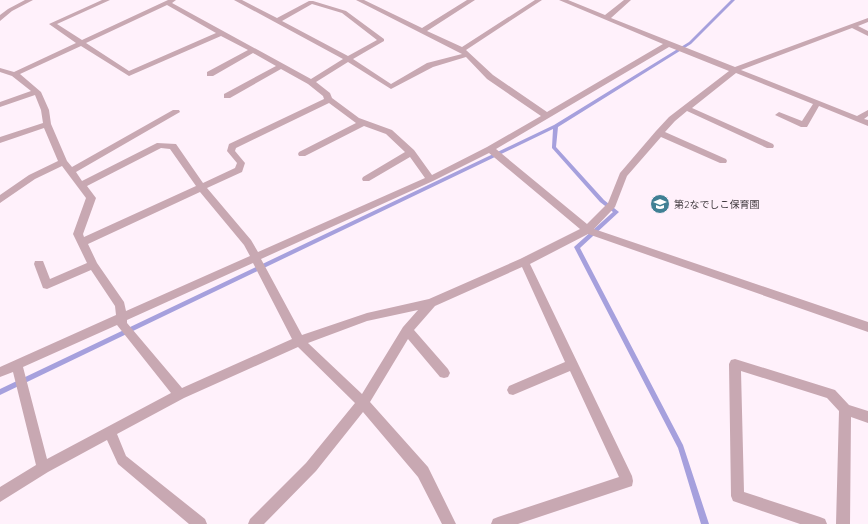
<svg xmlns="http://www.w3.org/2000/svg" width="868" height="524" font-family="Quicksand,'Noto Sans JP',sans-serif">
  <rect width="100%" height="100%" fill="#fff1fb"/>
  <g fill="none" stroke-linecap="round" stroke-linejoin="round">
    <path fill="#a6a0dd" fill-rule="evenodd" d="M 731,0 L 735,0 L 691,44 L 558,127 L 556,147 L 604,200 L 619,212 L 580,248 L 683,445 L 709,524 L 701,524 L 678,448 L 574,247 L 613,212 L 600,202 L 552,148 L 552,147 L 553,129 L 0,395 L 0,389 L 554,125 L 689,42 Z"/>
    <path fill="#c8a8b2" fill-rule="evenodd" d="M 25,0 L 33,0 L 12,11 L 0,21 L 0,15 L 8,9 Z
      M 102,0 L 110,0 L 57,24 L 82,40 L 168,0 L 176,0 L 172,3 L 311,79 L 343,59 L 234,0 L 242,0 L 277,18 L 309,1 L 313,1 L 346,11 L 384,39 L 384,41 L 353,59 L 391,84 L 427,63 L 462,54 L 356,0 L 364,0 L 422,28 L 467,0 L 475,0 L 427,31 L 462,47 L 535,0 L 542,0 L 466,50 L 493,75 L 547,112 L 663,44 L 559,0 L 568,0 L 605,15 L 624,0 L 631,0 L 611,18 L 735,67 L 868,18 L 868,22 L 858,26 L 868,31 L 868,36 L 852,28 L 741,70 L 857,116 L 868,110 L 868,116 L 864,119 L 868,120 L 868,126 L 819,106 L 807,127 L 801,127 L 775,115 L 779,112 L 802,121 L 813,104 L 736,73 L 692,108 L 773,144 L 774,146 L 773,148 L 767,148 L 687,111 L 675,121 L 665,132 L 726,159 L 727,161 L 726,163 L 720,163 L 661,137 L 627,176 L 615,207 L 594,229 L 868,322 L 868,332 L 588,234 L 530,264 L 632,476 L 633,481 L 632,486 L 518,524 L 491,524 L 493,519 L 498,517 L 619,477 L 570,371 L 513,395 L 509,394 L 507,390 L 509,386 L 565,362 L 522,267 L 435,306 L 414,330 L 448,369 L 450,373 L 448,377 L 444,378 L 440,377 L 408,339 L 370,402 L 428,467 L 456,524 L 442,524 L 418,477 L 363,412 L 316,471 L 264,524 L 248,524 L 250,519 L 306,463 L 355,403 L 298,347 L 184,398 L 117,434 L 126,456 L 205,519 L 207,524 L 189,524 L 118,464 L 107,440 L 48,472 L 0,502 L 0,487 L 36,465 L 13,372 L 0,377 L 0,367 L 116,315 L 115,306 L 91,270 L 47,289 L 43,288 L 34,264 L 35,261 L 43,261 L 50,279 L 87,263 L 73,234 L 86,198 L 62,166 L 35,179 L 0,203 L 0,195 L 29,175 L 58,161 L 44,128 L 0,143 L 0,137 L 43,123 L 41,110 L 35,95 L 0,107 L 0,102 L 31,91 L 12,76 L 0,72 L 0,68 L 14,72 L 76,43 L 49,24 ZM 312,4 L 342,13 L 377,40 L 348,56 L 282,21 ZM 167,5 L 216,33 L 129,71 L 86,43 ZM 221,36 L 248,50 L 207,72 L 207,76 L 213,76 L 253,53 L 276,66 L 224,94 L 224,98 L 230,98 L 281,69 L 308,84 L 323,96 L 324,99 L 229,144 L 227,151 L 237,163 L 235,168 L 203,183 L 176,144 L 157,143 L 82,181 L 76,172 L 180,112 L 179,110 L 173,110 L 72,167 L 67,161 L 51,124 L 49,110 L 41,92 L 20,74 L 81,46 L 129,76 ZM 669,47 L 729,71 L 669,117 L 656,131 L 620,173 L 608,203 L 587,224 L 496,149 ZM 466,57 L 487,79 L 541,116 L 487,147 L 432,175 L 414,150 L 392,130 L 359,118 L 332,98 L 330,93 L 316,82 L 348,62 L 391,89 L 433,67 ZM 329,103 L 356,123 L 299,152 L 298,154 L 299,156 L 305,156 L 364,126 L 386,134 L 405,152 L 363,177 L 362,179 L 363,181 L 369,181 L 410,157 L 425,178 L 258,252 L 251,240 L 207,188 L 242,172 L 245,163 L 235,151 L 236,148 ZM 161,148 L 170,149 L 196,186 L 84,237 L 83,234 L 96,198 L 87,186 ZM 489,153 L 580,229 L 520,259 L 429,299 L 367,313 L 302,335 L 261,259 L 433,181 ZM 200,192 L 244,245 L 250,256 L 126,311 L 124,302 L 97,263 L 88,244 ZM 253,263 L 292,339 L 182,388 L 127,323 L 127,320 ZM 418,310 L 403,327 L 362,394 L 308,343 L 367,321 ZM 117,325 L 171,393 L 47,459 L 23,367 Z
      M 735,359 L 835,390 L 849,405 L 868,411 L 868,423 L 851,417 L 850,524 L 836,524 L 839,411 L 827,398 L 741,371 L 744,492 L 820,517 L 825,519 L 827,524 L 800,524 L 733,501 L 731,496 L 729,364 L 731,360 Z"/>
  </g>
  <defs>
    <symbol id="school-disc" viewBox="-11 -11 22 22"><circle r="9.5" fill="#408094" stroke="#fff1fb"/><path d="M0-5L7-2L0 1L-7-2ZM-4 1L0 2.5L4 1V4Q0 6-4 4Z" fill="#fff"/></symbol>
  </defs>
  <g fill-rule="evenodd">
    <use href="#school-disc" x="649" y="193" width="22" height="22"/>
  </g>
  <g text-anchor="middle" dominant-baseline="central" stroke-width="3" stroke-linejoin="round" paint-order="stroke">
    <g font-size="10" fill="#413a3f" stroke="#fff1fb" text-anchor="start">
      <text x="674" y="204">第2なでしこ保育園</text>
    </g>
  </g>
</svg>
